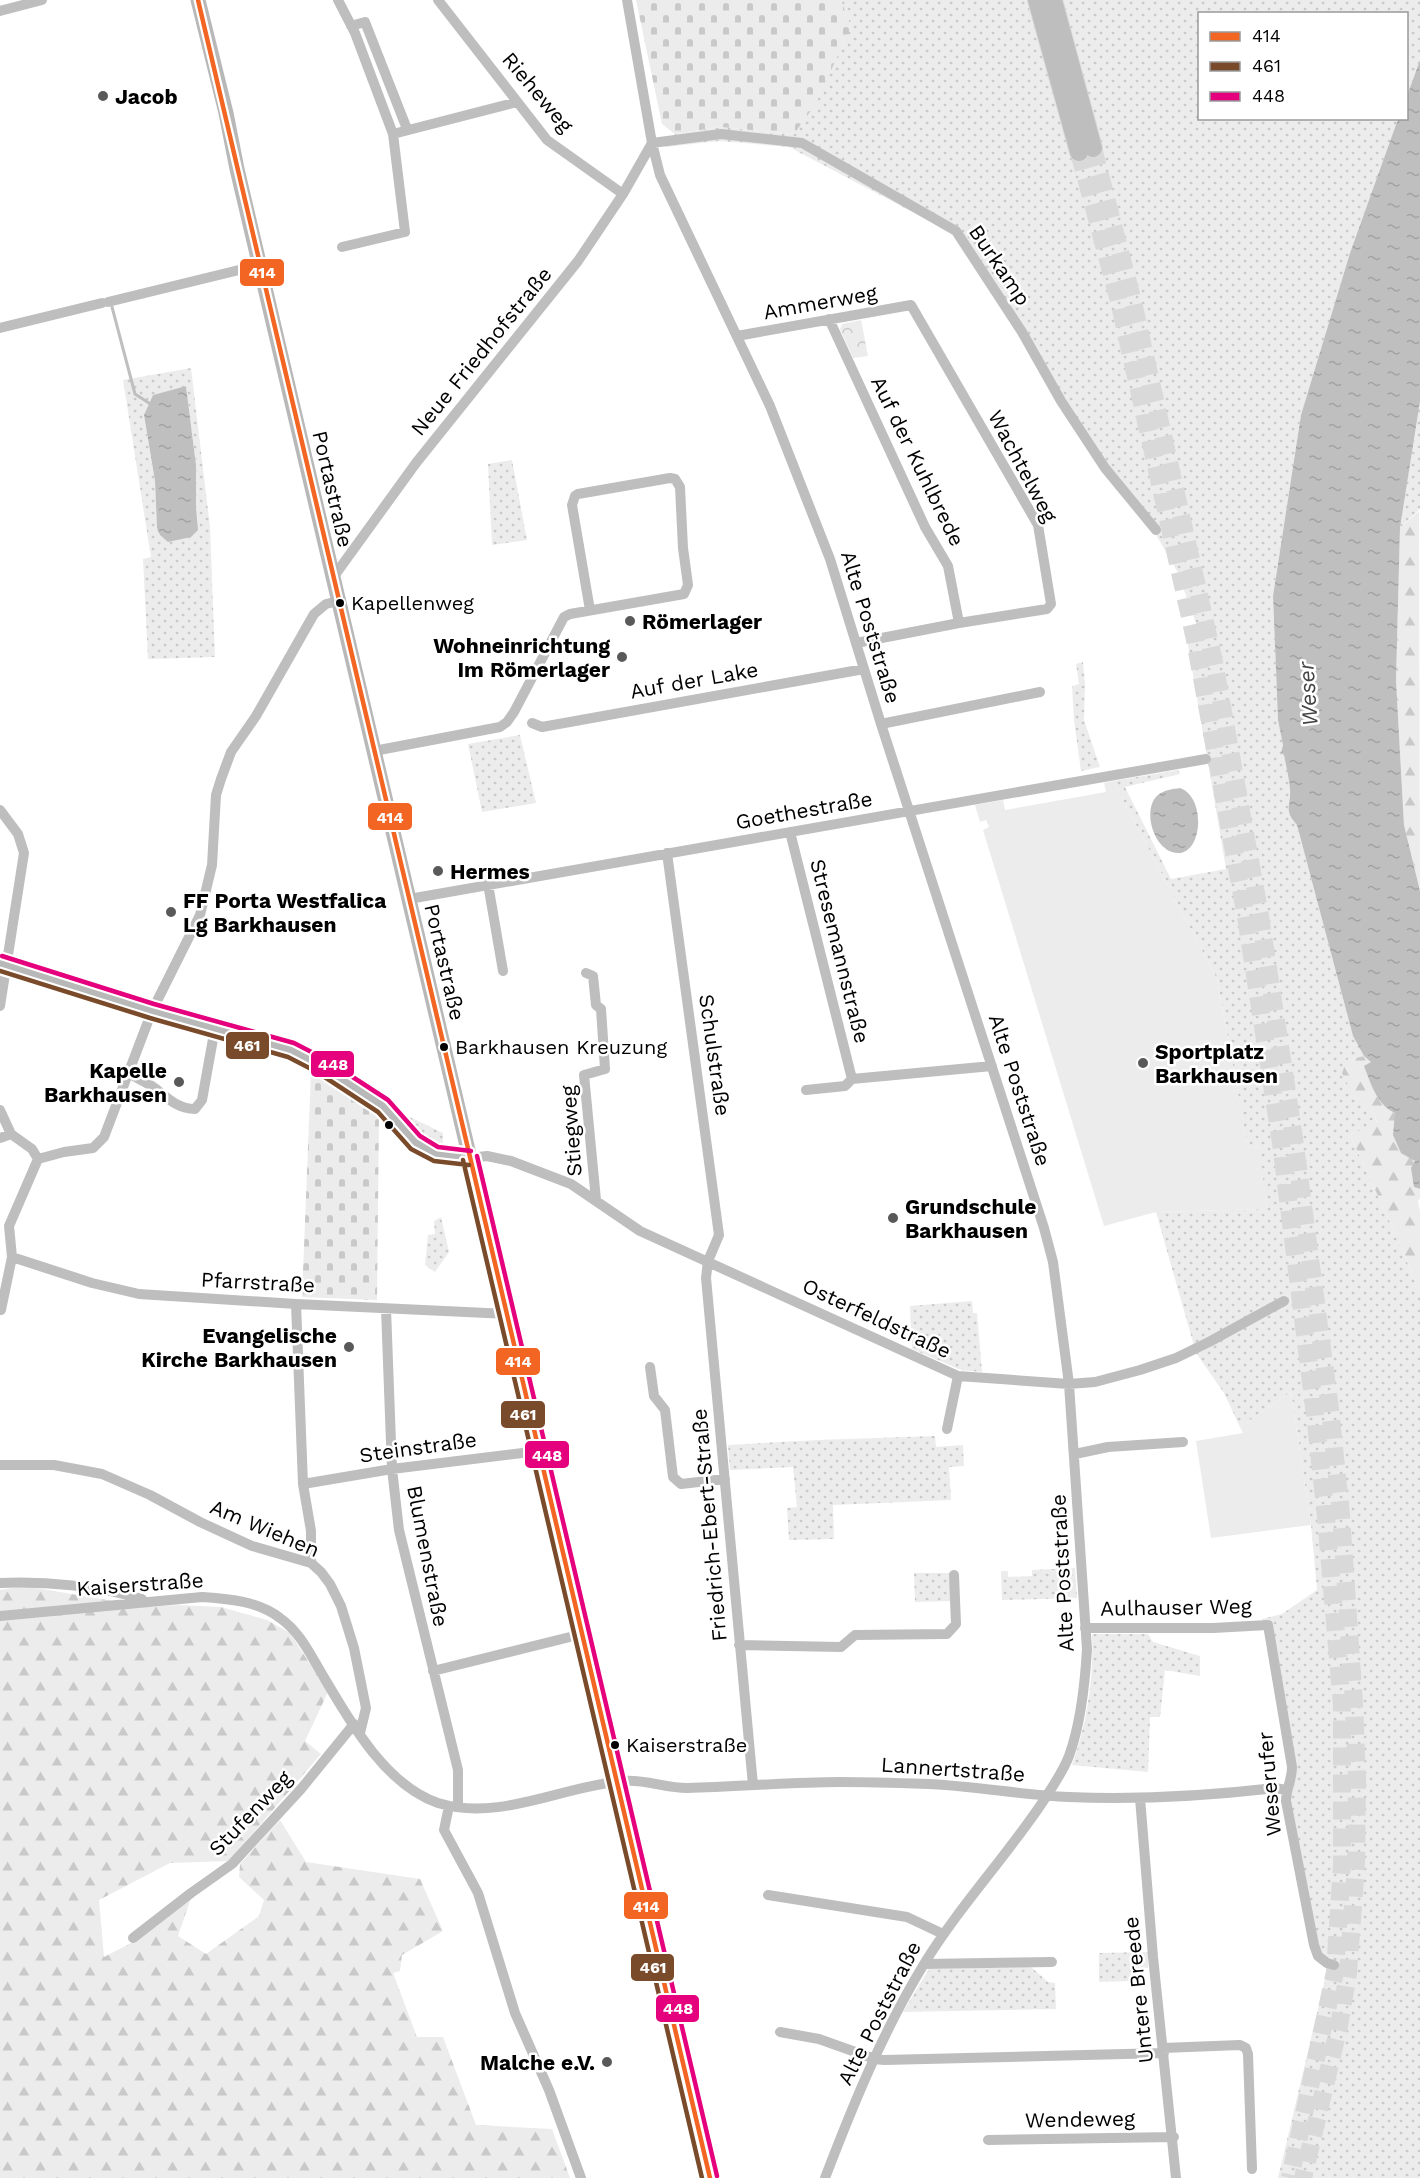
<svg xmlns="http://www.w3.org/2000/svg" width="1420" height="2178" font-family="'Work Sans',sans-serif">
  <defs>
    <pattern id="grass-dots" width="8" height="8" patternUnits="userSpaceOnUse" patternTransform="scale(1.5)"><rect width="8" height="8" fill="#ececec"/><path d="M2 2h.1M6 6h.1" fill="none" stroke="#c9c9c9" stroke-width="1.8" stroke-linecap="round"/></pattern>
    <pattern id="forest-firs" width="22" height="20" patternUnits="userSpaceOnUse" patternTransform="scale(1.5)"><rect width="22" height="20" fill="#ececec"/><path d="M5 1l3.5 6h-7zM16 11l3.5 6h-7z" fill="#c9c9c9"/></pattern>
    <pattern id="cemetery-stones" width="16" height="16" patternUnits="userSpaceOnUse" patternTransform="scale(1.5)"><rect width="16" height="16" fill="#ececec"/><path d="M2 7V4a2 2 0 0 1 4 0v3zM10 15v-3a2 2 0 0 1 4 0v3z" fill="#c9c9c9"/></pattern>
    <pattern id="park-crowns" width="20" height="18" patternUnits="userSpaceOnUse" patternTransform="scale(1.5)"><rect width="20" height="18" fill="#ececec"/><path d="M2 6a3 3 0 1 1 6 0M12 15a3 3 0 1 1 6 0" fill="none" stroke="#c9c9c9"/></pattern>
    <pattern id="water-ripples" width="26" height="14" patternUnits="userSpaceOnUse" patternTransform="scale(1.5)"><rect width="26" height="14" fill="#bfbfbf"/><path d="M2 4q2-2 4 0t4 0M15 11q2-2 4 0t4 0" fill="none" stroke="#a2a2a2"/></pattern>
  </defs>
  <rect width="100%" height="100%" fill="#fff"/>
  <path fill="url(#grass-dots)" fill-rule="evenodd" d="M 841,0 L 1420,0 L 1420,60 L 1407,96 L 1406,14 L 1200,14 L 1200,118 L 1398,119 L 1350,253 L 1301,415 L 1273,596 L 1278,720 L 1283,745 L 1281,753 L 1284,755 C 1286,766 1289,778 1290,789 C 1291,805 1283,810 1297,825 L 1353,1036 L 1364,1056 L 1347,1060 L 1354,1097 L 1372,1109 L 1377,1123 L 1350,1135 L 1400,1244 L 1420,1294 L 1420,2178 L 1278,2178 L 1327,1971 L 1312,1935 L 1285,1791 L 1293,1772 L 1262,1619 L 1282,1614 L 1317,1590 L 1311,1525 L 1291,1392 L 1240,1427 L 1224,1393 L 1196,1353 L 1156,1212 L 1267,1209 L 1258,1147 L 1248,1149 L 1217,979 L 1113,781 L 1178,770 L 1180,774 L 1125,787 L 1171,879 L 1226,869 L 1187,639 L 1200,635 L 1178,573 L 1155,533 L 1103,470 L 958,236 L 789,147 L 719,141 L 665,147 L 675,134 L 720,127 L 794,134 L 851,27 Z
    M 191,368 L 210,527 L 215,657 L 148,659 L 143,559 L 151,557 L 123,380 ZM 186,386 L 196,465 L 196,508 L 157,528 L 155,481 L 144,415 L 153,395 Z
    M 1420,401 L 1420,509 L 1400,528 L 1419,405 Z
    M 512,460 L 527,540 L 492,545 L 488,464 Z
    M 1083,662 L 1085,684 L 1084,720 L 1100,767 L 1081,771 L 1074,720 L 1072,686 L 1079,684 L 1076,664 Z
    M 520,735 L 536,803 L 482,812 L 468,744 Z
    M 406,1115 L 443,1133 L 443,1143 C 423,1145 414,1131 406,1115 Z
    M 441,1217 L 449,1252 L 435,1272 L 425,1265 L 428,1235 L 435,1234 L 434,1221 Z
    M 972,1301 L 973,1313 L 977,1313 L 982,1372 L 961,1370 L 912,1349 L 910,1306 Z
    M 935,1436 L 936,1447 L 963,1445 L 964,1466 L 949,1467 L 951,1500 L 833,1505 L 834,1539 L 789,1540 L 787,1508 L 797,1507 L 793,1467 L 730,1470 L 728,1445 L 818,1440 Z
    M 1075,1568 L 1077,1598 L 1002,1600 L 1001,1571 L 1008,1571 L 1008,1577 L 1032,1576 L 1032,1570 Z
    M 914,1573 L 950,1573 L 951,1601 L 915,1602 Z
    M 1092,1634 L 1148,1634 L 1153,1642 L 1200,1656 L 1200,1676 L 1165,1670 L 1160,1717 L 1150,1717 L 1148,1772 L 1072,1765 C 1087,1724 1094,1678 1092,1634 Z
    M 1148,1952 L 1148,1968 L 1132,1968 L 1132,1981 L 1099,1982 L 1099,1953 Z
    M 1031,1967 L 1048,1982 L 1055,1983 L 1056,2009 L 903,2012 L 929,1969 Z"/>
  <path fill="url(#forest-firs)" d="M 1419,511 L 1420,891 L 1404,825 L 1396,680 L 1400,528 Z
    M 1364,1056 L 1373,1061 L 1415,1161 L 1414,1187 L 1420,1189 L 1420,1198 L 1418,1201 L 1420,1211 L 1420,1294 L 1400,1244 L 1350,1135 L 1377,1122 L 1372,1109 L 1354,1097 L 1342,1073 L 1347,1060 Z
    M 25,1586 L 148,1607 L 178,1605 L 221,1607 L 267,1620 L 290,1633 L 328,1692 L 305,1741 L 321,1754 L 229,1861 L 170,1863 L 99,1900 L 104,1957 L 135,1941 L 191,1898 L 178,1936 L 206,1954 L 259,1916 L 264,1900 L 239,1877 L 240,1864 L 280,1820 L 306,1862 L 420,1879 L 443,1931 L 402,1955 L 400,1971 L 393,1973 L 417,2037 L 443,2037 L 476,2125 L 552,2129 L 570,2178 L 0,2178 L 0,1590 Z"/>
  <path fill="url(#cemetery-stones)" d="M 636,0 L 841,0 L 851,27 L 815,105 L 794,134 L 720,127 L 675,134 L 662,124 Z
    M 311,1071 L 379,1116 L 377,1300 L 302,1297 Z"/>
  <path fill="url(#park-crowns)" d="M 861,320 L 868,356 L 853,358 L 840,329 L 842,324 Z"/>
  <path fill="#ececec" d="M 1113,781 L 1217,979 L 1248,1148 L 1259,1147 L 1267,1209 L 1156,1212 L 1104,1226 L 983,830 L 989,827 L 986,820 L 980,822 L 975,805 L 1003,800 L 1005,810 L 1106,792 L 1104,783 Z
    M 1291,1392 L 1311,1525 L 1211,1538 L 1196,1441 L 1243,1433 L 1240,1427 Z"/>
  <path fill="url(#water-ripples)" d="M 1420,60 L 1420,401 L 1400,528 L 1396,680 L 1404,825 L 1420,891 L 1420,1189 L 1414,1187 L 1411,1168 L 1415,1161 L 1401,1153 L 1393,1135 L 1395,1113 C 1377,1105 1371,1084 1364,1066 L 1371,1062 L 1364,1056 L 1353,1036 L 1297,825 C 1283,810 1291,806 1290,789 C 1289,778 1286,766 1284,755 L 1281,753 L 1283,745 L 1278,720 L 1273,596 L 1301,415 L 1350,253 L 1398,119 L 1406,118 L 1407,96 Z
    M 186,386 L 196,465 L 196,508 L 198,530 L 191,537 L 168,542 L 160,535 L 157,528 L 155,481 L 144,415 L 153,395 Z
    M 1180,788 C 1206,797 1203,853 1178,853 C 1154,853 1141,809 1158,795 C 1164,790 1173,789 1180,788 Z"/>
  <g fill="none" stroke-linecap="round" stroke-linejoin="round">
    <path stroke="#bfbfbf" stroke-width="3" d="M 112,307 L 135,394 L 152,405"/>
    <path stroke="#d9d9d9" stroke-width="18" stroke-dasharray="18 9" stroke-linecap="butt" d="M 1093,148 L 1132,298 L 1214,662 L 1260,916 L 1294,1138 L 1330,1409 L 1341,1515 L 1354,1704 L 1357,1780 L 1356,1865 L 1348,1973 L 1339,2026 L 1303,2178
      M 1079,152 L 1119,301 L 1194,635 L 1246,917 L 1281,1143 L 1315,1414 L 1326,1517 L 1342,1705 L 1342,1865 L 1335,1972 L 1290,2178"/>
    <defs>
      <path id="highway" d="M 1037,0 L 1079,152
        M 1053,0 L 1093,148"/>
    </defs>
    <use href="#highway" stroke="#dbdbdb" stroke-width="20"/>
    <path stroke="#bebebe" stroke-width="10" d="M 338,0 L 355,33 L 393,134 L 517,102
      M 438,0 L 547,140 L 623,194
      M 627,0 L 652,143 L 660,175 L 770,406 L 830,559 L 881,724 L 1044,1228 L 1053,1262 L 1069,1384 L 1087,1649 C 1085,1684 1081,1723 1069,1756 C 1063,1772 1051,1789 1042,1803 C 1005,1858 959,1907 924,1964 C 883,2031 853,2105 825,2178
      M 0,11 L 42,0
      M 351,26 L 365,22 L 407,129
      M 652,143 L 721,134 L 802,143 L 956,231 L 1022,332 L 1061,401 L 1105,468 L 1156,530
      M 342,247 L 405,232 L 393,134
      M 108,302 L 260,265
      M 829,319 L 925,527 L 948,566 L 959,623
      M 0,328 L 102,303
      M 737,336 L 911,305 L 1038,525 L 1051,604 L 1047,609 L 959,623 L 856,643
      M 332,579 L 416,463 L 578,261 L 623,194 L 652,143
      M 532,723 L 542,727 L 864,669
      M 881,724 L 1040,692
      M 374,751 L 500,727 L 507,722 L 514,712 L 564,617 L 570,614 L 684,594 L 688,585 L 683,548 L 680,487 L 675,479 L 670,478 L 578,494 L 575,496 L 572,505 L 590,610
      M 0,810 L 18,834 L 24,853 L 0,1006
      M 790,832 L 852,1079 L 992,1066
      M 667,853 L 719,1235 L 708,1261 L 706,1278 L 753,1785
      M 488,884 L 503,971
      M 409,899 L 1206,759
      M 586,973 L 593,976 L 596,1005 L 601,1009 L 605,1069 L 584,1075 L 596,1200
      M 130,1074 C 137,1078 145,1082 152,1086 C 166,1096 176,1109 195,1109 L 202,1100 L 215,1028
      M 806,1090 L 845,1086 L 852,1079
      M 0,1110 L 11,1134
      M 0,1138 L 11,1134 L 32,1149 L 38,1159
      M 470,1158 L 487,1156 L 511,1161 L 571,1184 L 640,1231 L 958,1376 L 1069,1384 L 1095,1382 L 1140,1370 L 1176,1358 L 1209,1342 L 1284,1301
      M 38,1159 L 64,1152 L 93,1148 L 104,1137 L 152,1011 L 200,915 L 212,865 L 216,795 L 221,779 L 231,752 L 256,716 L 314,614 L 326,604 L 338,601
      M 12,1257 L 92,1283 L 139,1294 L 296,1304 L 508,1314
      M 296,1304 L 303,1484 L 311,1531 L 311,1563
      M 386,1309 L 392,1469 L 399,1530 L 458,1770 L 458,1807
      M 1,1310 L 12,1257 L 9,1226 L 38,1159
      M 650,1367 L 654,1396 L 665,1410 L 673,1477 L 681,1484 L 725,1479
      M 947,1429 L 958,1376
      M 1075,1454 L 1108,1447 L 1183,1442
      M 0,1465 L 54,1465 L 102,1474 L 150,1495 L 200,1522 L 252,1546 L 311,1563 L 321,1572 L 330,1584 L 341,1606 L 354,1648 L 366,1708 L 360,1733
      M 303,1484 L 392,1469 L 539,1451
      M 0,1583 C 45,1581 99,1586 142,1599
      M 0,1616 L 202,1597 C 229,1599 258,1601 280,1618 C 300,1632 310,1654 322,1674 C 349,1720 385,1785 438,1803 C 500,1822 562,1786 623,1781 C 645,1779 665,1788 687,1788 C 738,1787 789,1782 840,1782 C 869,1782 899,1783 928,1784 C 975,1786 1022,1795 1069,1797 C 1138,1800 1206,1796 1275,1788 L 1286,1790
      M 1085,1628 L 1213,1628 L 1268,1625 L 1292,1767 C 1292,1780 1286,1789 1286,1801 L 1314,1945 L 1318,1956 L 1327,1963 L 1334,1965
      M 739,1645 L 841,1647 L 855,1635 L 947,1634 L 956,1624 L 954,1575
      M 433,1671 L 582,1634
      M 1140,1798 L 1153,1957 L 1176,2178
      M 449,1806 L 444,1830 L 478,1893 L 515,2013 L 549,2090 L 581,2178
      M 768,1895 L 907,1917 L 943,1934
      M 133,1938 L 191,1893 L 232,1864 L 301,1789 L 354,1724
      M 924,1964 L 1052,1962
      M 780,2032 L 819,2039 L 875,2059 L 884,2060 L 1164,2053
      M 1163,2048 L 1240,2045 L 1246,2048 L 1248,2054 L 1252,2169
      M 988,2140 L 1174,2137"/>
    <path stroke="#b8b8b8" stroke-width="15" d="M 198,0 L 226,113 L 237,169 L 710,2178
      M 0,963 L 152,1011 L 291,1050 L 321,1065 L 383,1106 L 415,1142 L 436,1154 L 470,1158"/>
    <use href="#highway" stroke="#bebebe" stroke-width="18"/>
    <defs>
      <path id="bus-1" d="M 198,0 L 710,2178"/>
      <path id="bus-2" d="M 0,971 L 150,1018 L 288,1057 L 317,1072 L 378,1112 L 411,1149 L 434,1161 L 469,1165
        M 463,1160 L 702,2178"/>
      <path id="bus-3" d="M 2,956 L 154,1004 L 294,1043 L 325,1059 L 388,1100 L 420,1136 L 438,1147 L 471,1151
        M 477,1156 L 717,2176"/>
    </defs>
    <use href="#bus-1" stroke="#fff" stroke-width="9"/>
    <use href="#bus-2" stroke="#fff" stroke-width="9"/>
    <use href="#bus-3" stroke="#fff" stroke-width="9"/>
    <use href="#bus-1" stroke="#f26522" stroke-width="4.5"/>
    <use href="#bus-2" stroke="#7a4b2a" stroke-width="4.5"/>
    <use href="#bus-3" stroke="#e5007d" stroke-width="4.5"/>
  </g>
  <g fill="#595959" stroke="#fff" stroke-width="2">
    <circle cx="103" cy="96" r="6"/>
    <circle cx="630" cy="621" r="6"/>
    <circle cx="622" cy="657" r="6"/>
    <circle cx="438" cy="871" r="6"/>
    <circle cx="171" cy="912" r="6"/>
    <circle cx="1143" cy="1063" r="6"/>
    <circle cx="179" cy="1082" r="6"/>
    <circle cx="893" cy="1218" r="6"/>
    <circle cx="349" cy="1347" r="6"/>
    <circle cx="607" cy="2062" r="6"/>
  </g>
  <g fill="#000" stroke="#fff" stroke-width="2">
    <circle cx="340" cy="603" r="5"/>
    <circle cx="444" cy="1047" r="5"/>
    <circle cx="389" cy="1125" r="5"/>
    <circle cx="615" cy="1745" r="5"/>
  </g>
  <g text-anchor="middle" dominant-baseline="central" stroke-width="5" stroke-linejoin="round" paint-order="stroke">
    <g font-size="20" fill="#000" stroke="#fff" text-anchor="start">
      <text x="351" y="603">Kapellenweg</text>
      <text x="455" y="1047">Barkhausen Kreuzung</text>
      <text x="626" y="1745">Kaiserstraße</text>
    </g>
    <g font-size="21" fill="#000" stroke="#fff">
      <text transform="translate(538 92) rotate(50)">Rieheweg</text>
      <text transform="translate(1000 265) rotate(56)">Burkamp</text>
      <text transform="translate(820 302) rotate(-10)">Ammerweg</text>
      <text transform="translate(481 351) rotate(-51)">Neue Friedhofstraße</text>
      <text transform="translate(918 461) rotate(64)">Auf der Kuhlbrede</text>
      <text transform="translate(1023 466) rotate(62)">Wachtelweg</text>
      <text transform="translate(333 489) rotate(77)">Portastraße</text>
      <text transform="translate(871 627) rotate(73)">Alte Poststraße</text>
      <text transform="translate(694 680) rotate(-10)">Auf der Lake</text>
      <text transform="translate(804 810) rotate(-10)">Goethestraße</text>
      <text transform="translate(840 951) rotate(76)">Stresemannstraße</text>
      <text transform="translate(445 962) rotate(77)">Portastraße</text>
      <text transform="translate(715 1055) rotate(82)">Schulstraße</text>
      <text transform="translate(1020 1090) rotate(72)">Alte Poststraße</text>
      <text transform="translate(571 1131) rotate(-94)">Stiegweg</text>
      <text transform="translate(258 1282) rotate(3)">Pfarrstraße</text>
      <text transform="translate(877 1318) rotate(25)">Osterfeldstraße</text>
      <text transform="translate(418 1447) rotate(-8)">Steinstraße</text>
      <text transform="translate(709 1525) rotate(-95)">Friedrich-Ebert-Straße</text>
      <text transform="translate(265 1528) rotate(23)">Am Wiehen</text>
      <text transform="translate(428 1556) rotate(79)">Blumenstraße</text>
      <text transform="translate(1062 1573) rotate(-93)">Alte Poststraße</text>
      <text transform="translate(140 1584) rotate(-4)">Kaiserstraße</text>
      <text transform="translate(1176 1607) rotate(-1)">Aulhauser Weg</text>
      <text transform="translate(953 1769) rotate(4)">Lannertstraße</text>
      <text transform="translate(1269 1784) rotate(-95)">Weserufer</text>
      <text transform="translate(250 1813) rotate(-46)">Stufenweg</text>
      <text transform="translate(1138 1990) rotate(-96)">Untere Breede</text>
      <text transform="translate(879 2013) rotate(-63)">Alte Poststraße</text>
      <text transform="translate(1080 2119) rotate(-1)">Wendeweg</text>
    </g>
    <g font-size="21" font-weight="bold" fill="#000" stroke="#fff" text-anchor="start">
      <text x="115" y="96">Jacob</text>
      <text x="642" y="621">Römerlager</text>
      <text x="610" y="645" text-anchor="end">Wohneinrichtung<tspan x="610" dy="24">Im Römerlager</tspan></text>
      <text x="450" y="871">Hermes</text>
      <text x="183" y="900">FF Porta Westfalica<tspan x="183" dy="24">Lg Barkhausen</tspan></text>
      <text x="1155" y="1051">Sportplatz<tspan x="1155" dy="24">Barkhausen</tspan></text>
      <text x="167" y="1070" text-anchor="end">Kapelle<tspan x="167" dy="24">Barkhausen</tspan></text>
      <text x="905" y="1206">Grundschule<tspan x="905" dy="24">Barkhausen</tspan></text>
      <text x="337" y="1335" text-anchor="end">Evangelische<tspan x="337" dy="24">Kirche Barkhausen</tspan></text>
      <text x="595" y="2062" text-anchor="end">Malche e.V.</text>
    </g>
    <g font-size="22" font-style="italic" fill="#444" stroke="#fff">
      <text transform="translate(1308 694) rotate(-94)">Weser</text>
    </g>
  </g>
  <g stroke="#fff" stroke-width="2">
    <rect x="239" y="258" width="46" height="29" rx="6" fill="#f26522"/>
    <rect x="367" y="802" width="46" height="29" rx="6" fill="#f26522"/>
    <rect x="225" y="1031" width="45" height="29" rx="6" fill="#7a4b2a"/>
    <rect x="310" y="1050" width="45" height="28" rx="6" fill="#e5007d"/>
    <rect x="495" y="1347" width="46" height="29" rx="6" fill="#f26522"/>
    <rect x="500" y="1400" width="46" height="29" rx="6" fill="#7a4b2a"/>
    <rect x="524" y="1440" width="46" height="29" rx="6" fill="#e5007d"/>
    <rect x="623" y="1891" width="46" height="29" rx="6" fill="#f26522"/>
    <rect x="630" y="1953" width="45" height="29" rx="6" fill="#7a4b2a"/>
    <rect x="655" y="1994" width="45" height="29" rx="6" fill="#e5007d"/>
  </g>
  <g font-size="16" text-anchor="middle" font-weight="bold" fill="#fff">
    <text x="262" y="278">414</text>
    <text x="390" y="823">414</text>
    <text x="247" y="1051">461</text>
    <text x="333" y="1070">448</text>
    <text x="518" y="1367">414</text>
    <text x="523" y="1420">461</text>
    <text x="547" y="1461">448</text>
    <text x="646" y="1912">414</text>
    <text x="653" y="1973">461</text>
    <text x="678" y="2014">448</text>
  </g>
  <rect x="1198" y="12" width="210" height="108" fill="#ffffff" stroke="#999999" stroke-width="1.5"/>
  <rect x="1210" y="32" width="30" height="9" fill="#f26522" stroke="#999999" stroke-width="1.5"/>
  <text x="1252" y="42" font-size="18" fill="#000000">414</text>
  <rect x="1210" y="62" width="30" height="9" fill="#7a4b2a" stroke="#999999" stroke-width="1.5"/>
  <text x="1252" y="72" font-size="18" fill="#000000">461</text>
  <rect x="1210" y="92" width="30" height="9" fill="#e5007d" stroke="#999999" stroke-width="1.5"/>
  <text x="1252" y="102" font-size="18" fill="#000000">448</text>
</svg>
